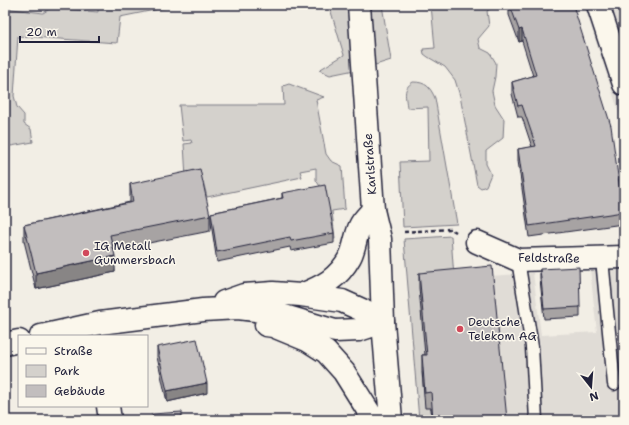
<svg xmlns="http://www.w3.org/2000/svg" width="629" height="425" font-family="'Shantell Sans',sans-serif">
  <rect width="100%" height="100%" fill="#f2eee5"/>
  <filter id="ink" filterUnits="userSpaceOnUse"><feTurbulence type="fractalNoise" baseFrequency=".025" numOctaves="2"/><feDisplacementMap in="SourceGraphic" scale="8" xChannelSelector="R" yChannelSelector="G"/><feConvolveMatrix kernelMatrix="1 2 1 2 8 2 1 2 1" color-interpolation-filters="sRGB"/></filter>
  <g filter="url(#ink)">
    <path fill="#e0dcd6" d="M 584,5 L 624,5 L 624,128 Z
      M 624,267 L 624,420 L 419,420 L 408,282 L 533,273 L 541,335 L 597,332 L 590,269 Z"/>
    <path fill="#d4d1cc" stroke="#7b7a84" d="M 98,5 L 179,5 L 120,17 L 117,43 L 18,36 L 14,96 L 17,107 L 24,115 L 24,124 L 31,129 L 33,142 L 11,146 L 5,140 L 5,8 L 43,13 L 51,8 L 98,12 Z
      M 329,5 L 382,5 L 391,60 L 369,67 L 330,75 L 319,70 L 344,55 Z
      M 431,5 L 496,5 L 487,11 L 489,26 L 478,39 L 480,48 L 490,53 L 496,63 L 495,77 L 492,91 L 495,105 L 504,119 L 503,138 L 486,151 L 486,164 L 491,174 L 486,186 L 481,188 L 477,185 L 460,96 L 455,80 L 445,67 L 428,57 L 424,54 L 423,49 L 435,48 Z
      M 413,82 C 426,82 430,87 435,98 L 457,224 L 403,227 L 400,162 L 429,161 L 428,107 L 407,108 C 406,96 402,89 413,82 Z
      M 289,84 L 324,97 L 316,100 L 326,154 L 331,161 L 342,166 L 345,209 L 332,211 L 335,239 L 333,239 L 321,188 L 316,180 L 316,168 L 300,171 L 302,177 L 207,197 L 203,181 L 193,183 L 186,178 L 184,144 L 192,143 L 191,140 L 183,141 L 179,105 L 284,105 L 283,86 Z
      M 451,236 L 454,278 L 427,371 L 422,372 L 423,386 L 431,408 L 432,420 L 419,420 L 404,239 Z"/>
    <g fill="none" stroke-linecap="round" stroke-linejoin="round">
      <defs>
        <path id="lane" d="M 602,259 L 614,384
          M 518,260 L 532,347 L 536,420"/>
        <path id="street" d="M 598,5 L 624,84
          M 477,242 L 518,260 L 624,257
          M 301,295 C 323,286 338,279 350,257 C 355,248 356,232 361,224 C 364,219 369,214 373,210
          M 224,302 L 244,295 L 273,293 L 301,295 L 342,301 L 362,310 L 383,322
          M 266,325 L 273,326 L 307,340 L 326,352 L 344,372 L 374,420
          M 41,336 L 100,323 L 203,310 L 238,308 L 271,312 L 335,331 L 359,330 L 383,322
          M 5,344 L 19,341
          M 108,406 L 110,420"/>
        <path id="secondary" d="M 359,5 L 373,210 L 380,239 L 383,322 L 391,420"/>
      </defs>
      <use href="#lane" stroke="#22223b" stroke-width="15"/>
      <use href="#street" stroke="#22223b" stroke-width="25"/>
      <use href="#secondary" stroke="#22223b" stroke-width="25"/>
      <path stroke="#22223b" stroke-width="2.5" stroke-dasharray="4 3" stroke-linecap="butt" d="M 404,232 L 451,229 L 456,232"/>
      <use href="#lane" stroke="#fbf7ec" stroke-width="12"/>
      <use href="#street" stroke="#fbf7ec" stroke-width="22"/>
      <use href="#secondary" stroke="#fbf7ec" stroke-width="22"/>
    </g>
    <path fill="#a7a3a3" stroke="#22223b" d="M 509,5 L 573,5 L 623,212 L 623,224 L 529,237 L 518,161 L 518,149 L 532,147 L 522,117 L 518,117 L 512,94 L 512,82 L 533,76 L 522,41 L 519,42 L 509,15 Z
      M 130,184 L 210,215 L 210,231 L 113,250 L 115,272 L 36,289 L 24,241 L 24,225 L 130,202 Z
      M 282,193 L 334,233 L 334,243 L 291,251 L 290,247 L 217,262 L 211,223 L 211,213 L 282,198 Z
      M 540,269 L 580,307 L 580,317 L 544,319 L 540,279 Z
      M 419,273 L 507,420 L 432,420 L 431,408 L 425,408 L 422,371 L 422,355 L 425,355 L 419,288 Z
      M 157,347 L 207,393 L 167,402 L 157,357 Z"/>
    <path fill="#888585" stroke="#22223b" d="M 522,29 L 522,41 L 519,42 L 519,30 Z
      M 115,256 L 115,272 L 36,289 L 36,273 Z
      M 207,383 L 207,393 L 167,402 L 167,391 Z"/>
    <path fill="#c2bebe" stroke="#22223b" d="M 510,5 L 573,5 L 611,126 L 623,212 L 529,226 L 518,149 L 536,146 L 522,105 L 518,106 L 512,82 L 536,75 L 522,29 L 519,30 Z
      M 200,169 L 210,215 L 110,235 L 115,256 L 36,273 L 24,225 L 133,202 L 130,184 Z
      M 325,185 L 334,233 L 291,241 L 290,237 L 217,252 L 211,213 L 283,198 L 282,193 Z
      M 492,266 L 507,420 L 433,420 L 431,392 L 425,393 L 422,355 L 427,355 L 419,273 Z
      M 579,267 L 580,307 L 544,309 L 540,269 Z
      M 197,339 L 207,383 L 167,391 L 157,347 Z
      M 182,412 L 182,420 L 153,420 L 152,414 Z"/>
  </g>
  <g fill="#d1495b" stroke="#fbf7ec" stroke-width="1.5">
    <circle cx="86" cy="253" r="4"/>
    <circle cx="460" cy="329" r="4"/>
  </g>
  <g text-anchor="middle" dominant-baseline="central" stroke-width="3" stroke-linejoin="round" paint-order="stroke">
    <g font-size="12" fill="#22223b" stroke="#fbf7ec">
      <text transform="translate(370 164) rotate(-94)">Karlstraße</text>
      <text transform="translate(549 258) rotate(1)">Feldstraße</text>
    </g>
    <g font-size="12" fill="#22223b" stroke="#fbf7ec" text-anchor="start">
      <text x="94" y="246">IG Metall<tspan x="94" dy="14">Gummersbach</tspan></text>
      <text x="468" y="322">Deutsche<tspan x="468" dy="14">Telekom AG</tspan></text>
    </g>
  </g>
  <rect width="629" height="425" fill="none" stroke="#fbf7ec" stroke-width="20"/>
  <rect x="10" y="10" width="609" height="405" fill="none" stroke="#22223b" stroke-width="1.5" filter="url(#ink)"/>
  <rect x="18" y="335" width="130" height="72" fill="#fbf7ec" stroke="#a4a2a5"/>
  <rect x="26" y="348" width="20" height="6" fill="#fbf7ec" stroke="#a4a2a5"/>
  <text x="54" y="355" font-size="12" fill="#22223b">Straße</text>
  <rect x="26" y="365" width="20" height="12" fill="#d4d1cc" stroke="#a4a2a5"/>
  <text x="54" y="375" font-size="12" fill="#22223b">Park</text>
  <rect x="26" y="385" width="20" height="12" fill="#c2bebe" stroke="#a4a2a5"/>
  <text x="54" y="395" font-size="12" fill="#22223b">Gebäude</text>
  <g transform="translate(591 387) rotate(163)" stroke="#fbf7ec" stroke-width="3" paint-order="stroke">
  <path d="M0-3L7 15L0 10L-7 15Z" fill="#22223b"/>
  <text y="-6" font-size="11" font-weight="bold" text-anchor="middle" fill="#22223b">N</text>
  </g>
  <path d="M20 36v6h79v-6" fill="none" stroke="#22223b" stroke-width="2"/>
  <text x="26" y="36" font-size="12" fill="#22223b" stroke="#fbf7ec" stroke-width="3" paint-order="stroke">20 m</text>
</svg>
